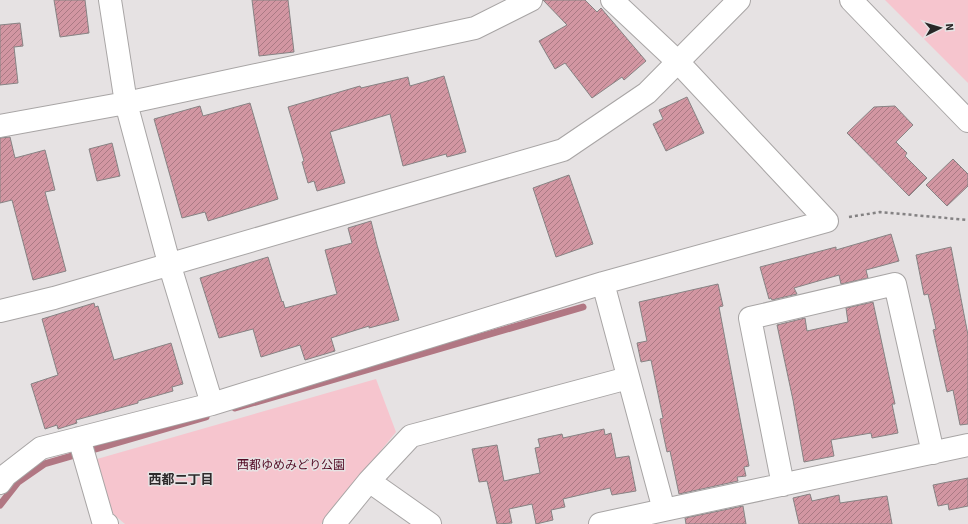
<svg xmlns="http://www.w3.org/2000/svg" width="968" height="524" font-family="'Source Sans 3','Noto Sans JP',sans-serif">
  <defs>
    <pattern id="building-hatch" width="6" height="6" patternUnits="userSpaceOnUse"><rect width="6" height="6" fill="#d296a2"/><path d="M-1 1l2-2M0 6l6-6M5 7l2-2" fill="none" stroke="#aa7a84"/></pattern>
  </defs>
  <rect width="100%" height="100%" fill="#e6e2e3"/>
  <path fill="#f6c5ce" d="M 885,0 L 968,0 L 968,83 Z
    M 376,379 L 396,432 L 321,524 L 125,524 L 112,513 L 97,459 Z"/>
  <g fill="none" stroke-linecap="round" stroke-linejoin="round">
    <path stroke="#b17783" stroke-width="7" d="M 235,408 L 583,307
      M 0,505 L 18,482 L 44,464 L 206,417"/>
  </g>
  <path fill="url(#building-hatch)" stroke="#878384" d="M 54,0 L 85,0 L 89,33 L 60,37 Z
    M 252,0 L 288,0 L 294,52 L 259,56 Z
    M 543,0 L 585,0 L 597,12 L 601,8 L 646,61 L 624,80 L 622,77 L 592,98 L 565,63 L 555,69 L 539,41 L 567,25 Z
    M 20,23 L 23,46 L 14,47 L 18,83 L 0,85 L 0,25 Z
    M 444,76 L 466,152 L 447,157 L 446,154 L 403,166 L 390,114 L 330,132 L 345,183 L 317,191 L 314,181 L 308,183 L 302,162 L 304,161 L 288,107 L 360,86 L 361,88 L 408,77 L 410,86 Z
    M 687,97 L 704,133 L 666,151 L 653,124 L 663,119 L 659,110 Z
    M 250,103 L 278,199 L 208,221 L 205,212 L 182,218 L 154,119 L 200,106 L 203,116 Z
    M 895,106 L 913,125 L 896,142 L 907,153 L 905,156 L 927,178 L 909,196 L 847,133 L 874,107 Z
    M 10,137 L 15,158 L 45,150 L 55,190 L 45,192 L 66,271 L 33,280 L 12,200 L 0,203 L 0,138 Z
    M 112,143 L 120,176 L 97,181 L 89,149 Z
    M 953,159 L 968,174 L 968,186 L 947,206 L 926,185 Z
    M 569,175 L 593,244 L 556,257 L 533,188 Z
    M 371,221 L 377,245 L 399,320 L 369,328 L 369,326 L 331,338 L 335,351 L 305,360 L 300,345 L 261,357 L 253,329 L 219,338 L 200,278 L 268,257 L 282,302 L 283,301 L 285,308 L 337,294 L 325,250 L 352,243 L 348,228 Z
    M 891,234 L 899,261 L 866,270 L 868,278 L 841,284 L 839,275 L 794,288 L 797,294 L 772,300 L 771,298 L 769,299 L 760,267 L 836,247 L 836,250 Z
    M 951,247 L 968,335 L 968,424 L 960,425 L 953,390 L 947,392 L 933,330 L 936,329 L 928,294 L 924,295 L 916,255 Z
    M 718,284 L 723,306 L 719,307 L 749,466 L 744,467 L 746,476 L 737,477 L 738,481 L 679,494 L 670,451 L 667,452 L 660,419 L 663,418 L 651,360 L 641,362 L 637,343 L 647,341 L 639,302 Z
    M 873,302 L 895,404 L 892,404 L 898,433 L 872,438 L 871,433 L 831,440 L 834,456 L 804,462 L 793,400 L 777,325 L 805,318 L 807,331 L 848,322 L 846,308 Z
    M 94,303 L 95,307 L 98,306 L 114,360 L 171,343 L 183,384 L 172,387 L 173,391 L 138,401 L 138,403 L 76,420 L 77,423 L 58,429 L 57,425 L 45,429 L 31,384 L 58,375 L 42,319 Z
    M 604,429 L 605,435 L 611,433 L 616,458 L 629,456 L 636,491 L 612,495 L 610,488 L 563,499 L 565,507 L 551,510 L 553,520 L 536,524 L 532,504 L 509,509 L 512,523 L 497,524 L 487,481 L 479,482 L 472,449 L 497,445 L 504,481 L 540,473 L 535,448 L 540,447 L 538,439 L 562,434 L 563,438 Z
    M 968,478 L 968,506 L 949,510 L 948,504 L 938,506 L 933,485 Z
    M 810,494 L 812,501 L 839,495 L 840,503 L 887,496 L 892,524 L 799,524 L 793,498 Z
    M 743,506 L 746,524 L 686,524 L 685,518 Z"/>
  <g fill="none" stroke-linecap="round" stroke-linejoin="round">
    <defs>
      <path id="minor" d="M 110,0 L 126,103 L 169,263 L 212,404
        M 612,0 L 678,62 L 827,221 L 603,283 L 664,510 L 968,445
        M 0,126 L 126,103 L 475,28 L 531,0
        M 0,311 L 54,298 L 563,150 L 647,93 L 739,0
        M 79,438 L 103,521 L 107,524
        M 369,481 L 411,436 L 628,378
        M 0,483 L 6,475 L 41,448 L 212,404 L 603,283
        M 783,485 L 750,318 L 895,284 L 933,453
        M 334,524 L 369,481 L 430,524
        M 600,524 L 664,510"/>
      <path id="tertiary" d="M 851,0 L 968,121"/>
    </defs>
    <use href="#minor" stroke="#a8a5a5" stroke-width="24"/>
    <use href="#tertiary" stroke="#a8a5a5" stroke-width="24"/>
    <path stroke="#848283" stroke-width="2.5" stroke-dasharray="3 3" stroke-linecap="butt" d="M 849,217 L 880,212 L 968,220"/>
    <use href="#minor" stroke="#fff" stroke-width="22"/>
    <use href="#tertiary" stroke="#fff" stroke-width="22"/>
  </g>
  <g text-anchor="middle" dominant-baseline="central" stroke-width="3" stroke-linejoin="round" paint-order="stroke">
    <g font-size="12" fill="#530b25" stroke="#e6e2e3">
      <text x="291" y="465">西都ゆめみどり公園</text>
    </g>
    <g font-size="13" font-weight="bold" fill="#2d2a2b" stroke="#e6e2e3">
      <text x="181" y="480">西都二丁目</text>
    </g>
  </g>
  <g transform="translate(940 28) rotate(85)" stroke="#e6e2e3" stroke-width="3" paint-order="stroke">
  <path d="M0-3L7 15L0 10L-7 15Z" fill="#282727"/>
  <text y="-6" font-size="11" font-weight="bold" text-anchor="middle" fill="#282727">N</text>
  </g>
</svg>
